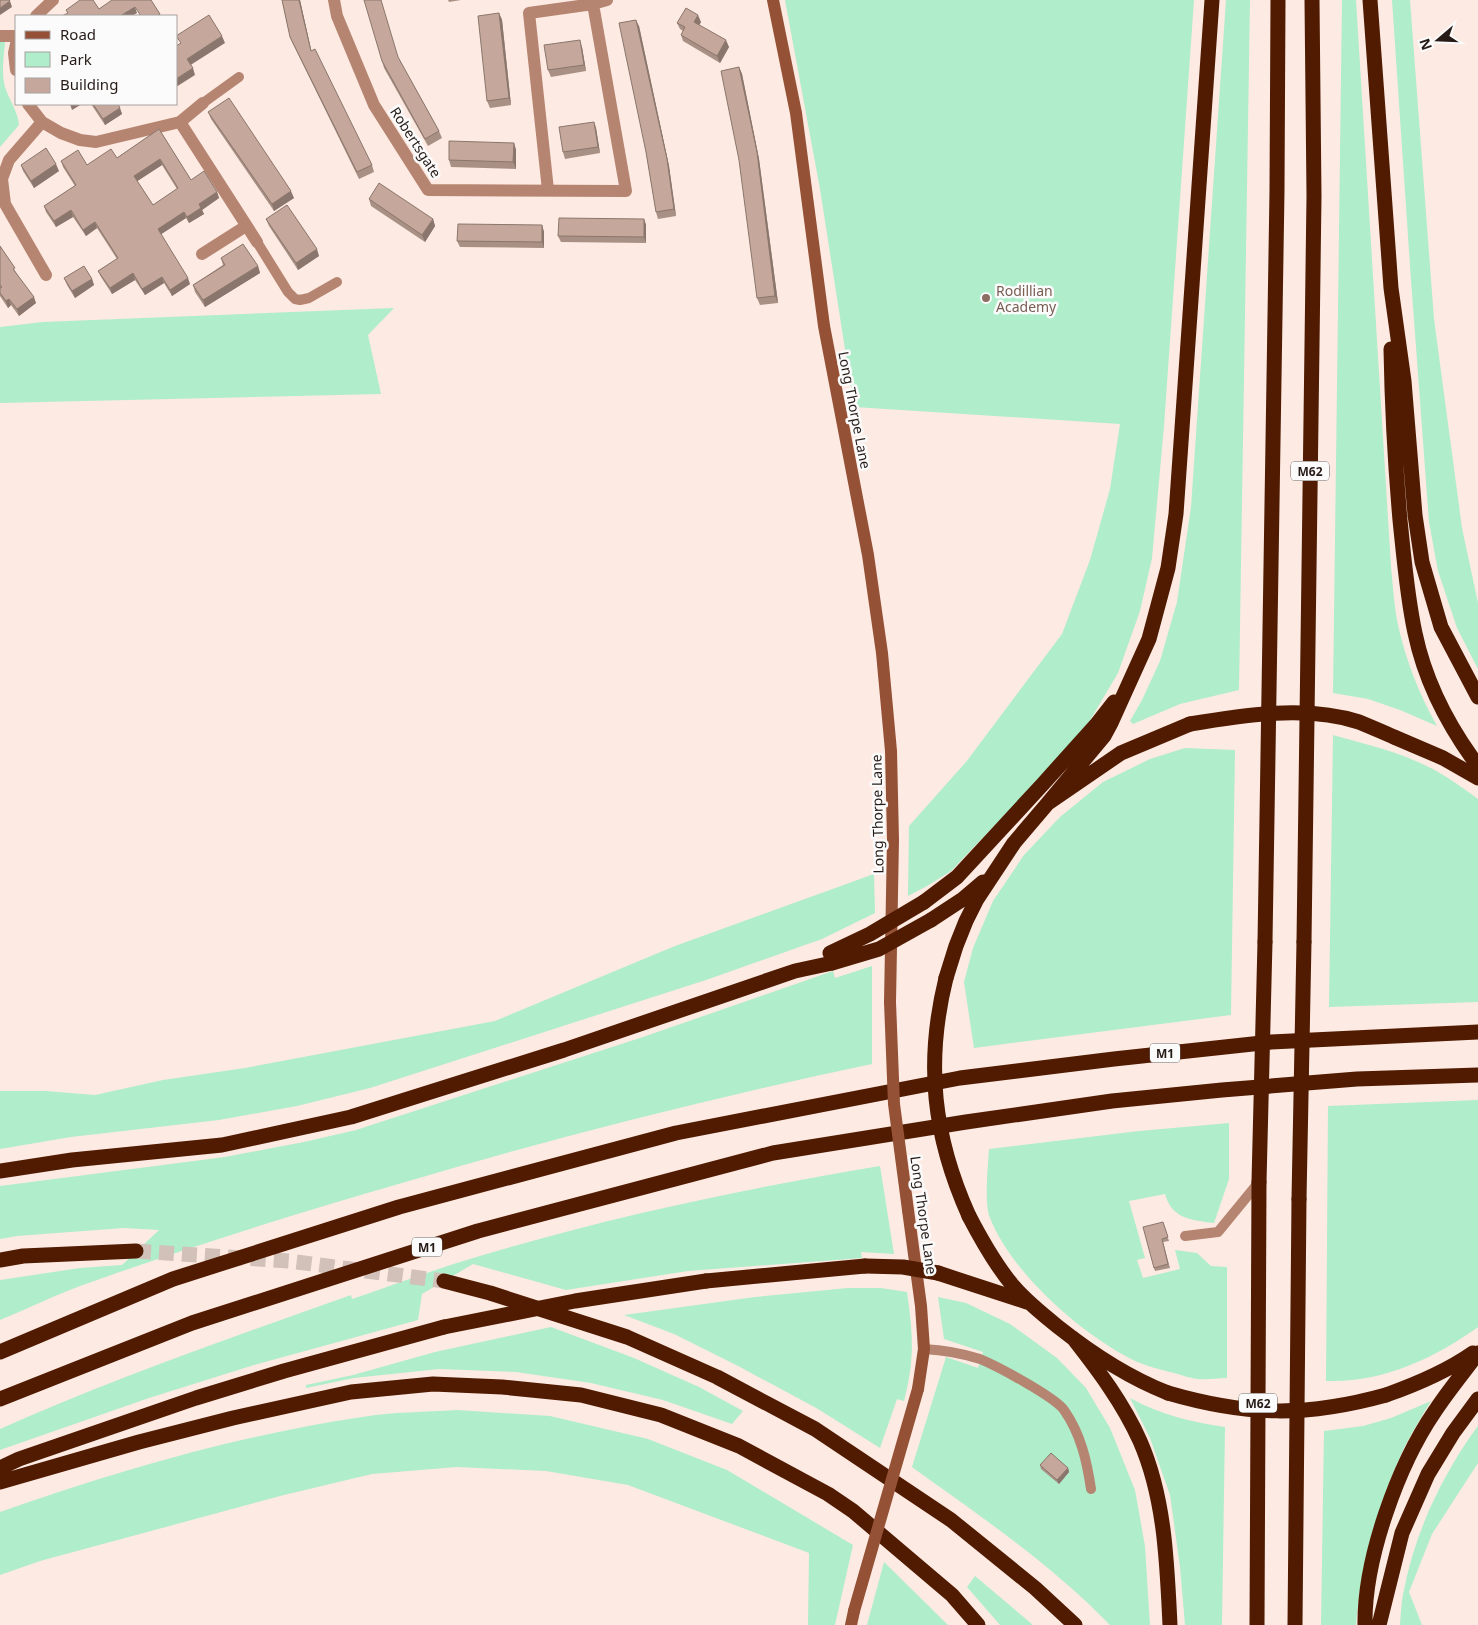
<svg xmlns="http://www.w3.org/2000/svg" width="1478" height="1625" font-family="'Noto Sans',sans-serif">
  <rect width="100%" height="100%" fill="#fdeae2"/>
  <path fill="#afedcb" d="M 785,0 L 1194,0 L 1164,426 L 1152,558 L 1140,611 L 1118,673 L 1089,722 L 1054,763 L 951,871 L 927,886 L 908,896 L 909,826 L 966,762 L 1062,634 L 1090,560 L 1110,489 L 1120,424 L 854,407 L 820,189 Z
    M 1226,0 L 1250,0 L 1239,690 L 1180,704 L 1133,724 L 1130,721 L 1142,700 L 1160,661 L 1177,602 L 1191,507 Z
    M 1342,0 L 1356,0 L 1391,567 C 1393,586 1394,606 1398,625 C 1406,661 1419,694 1437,726 L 1400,710 L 1368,699 L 1333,693 Z
    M 1392,0 L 1410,0 L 1434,319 L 1462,528 L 1478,603 L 1478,669 L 1457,628 L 1438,571 L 1429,522 L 1411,280 Z
    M 0,42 L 5,42 C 4,57 1,72 5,87 C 9,100 18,111 19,125 L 0,147 Z
    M 394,308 L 368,335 L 381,394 L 0,403 L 0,327 L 43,322 Z
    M 1333,735 C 1362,743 1391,750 1418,762 C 1440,771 1460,786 1478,799 L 1478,1002 L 1329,1007 Z
    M 1185,748 L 1235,750 L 1231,1015 L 974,1048 L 964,982 L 973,948 L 993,901 L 1024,855 L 1060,817 L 1103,782 L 1150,759 Z
    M 874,874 L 875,913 L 822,939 L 706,980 L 370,1088 L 297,1106 L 219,1120 L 71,1137 L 0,1149 L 0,1091 L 46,1091 L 95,1095 L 163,1080 L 245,1068 L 495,1021 L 675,946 Z
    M 872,966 L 872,1064 C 714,1097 557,1137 402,1183 C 294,1214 186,1248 80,1286 C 53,1296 27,1309 0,1320 L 0,1280 L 80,1268 L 122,1265 L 159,1230 L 124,1228 L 17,1236 L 0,1239 L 0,1186 L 225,1157 L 304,1142 L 356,1130 L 643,1037 L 833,971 L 835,978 Z
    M 1478,1100 L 1478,1327 C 1433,1359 1382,1383 1326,1381 L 1328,1106 Z
    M 1229,1123 L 1229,1179 L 1214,1223 C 1191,1220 1172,1219 1165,1194 L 1129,1201 L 1145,1258 L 1137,1260 L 1143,1278 L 1180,1269 L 1175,1250 L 1197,1253 L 1211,1266 L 1227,1267 L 1227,1378 C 1217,1378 1207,1380 1197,1379 C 1190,1378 1184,1376 1178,1374 C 1162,1370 1145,1366 1131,1359 C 1079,1332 1012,1273 990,1218 C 984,1204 988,1166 989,1149 L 1139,1131 Z
    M 880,1166 L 894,1254 L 861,1252 L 862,1258 L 688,1271 L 566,1290 L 473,1264 L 422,1294 L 418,1320 L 254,1365 L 149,1398 L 0,1450 L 0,1429 C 114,1378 233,1337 351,1295 L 352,1299 C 391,1286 430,1271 470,1259 C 604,1218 742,1189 880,1166 Z
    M 848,1288 L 881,1288 L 907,1292 C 913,1334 915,1359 904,1401 L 897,1399 L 880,1448 L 818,1409 L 740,1367 L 674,1334 L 624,1315 L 755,1297 Z
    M 938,1297 L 966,1303 L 1010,1324 L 1057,1358 L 1086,1388 L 1110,1428 L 1135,1490 L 1145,1546 L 1150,1625 L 1110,1625 C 1051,1564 980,1516 912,1467 L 946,1357 L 978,1368 L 983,1352 L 944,1339 Z
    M 551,1327 L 634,1358 L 699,1387 L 743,1411 L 732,1424 L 663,1400 L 591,1383 L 516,1372 L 439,1369 L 354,1378 L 306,1388 L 306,1385 L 353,1375 L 435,1352 Z
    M 1130,1398 C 1161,1415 1191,1422 1225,1427 L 1222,1625 L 1185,1625 L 1180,1567 L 1170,1495 L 1150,1438 Z
    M 1431,1401 C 1422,1416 1412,1432 1404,1448 C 1377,1507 1361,1560 1356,1625 L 1321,1625 L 1324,1431 L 1363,1426 L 1391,1418 Z
    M 457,1410 L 550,1416 L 648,1439 L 727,1470 L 853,1545 L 835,1625 L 808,1625 L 809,1553 L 628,1485 L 546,1471 L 457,1467 L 372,1474 L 284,1495 L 40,1561 L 0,1575 L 0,1512 C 116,1471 240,1435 362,1417 C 393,1412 425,1412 457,1410 Z
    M 1478,1426 L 1478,1463 L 1432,1534 L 1409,1592 L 1422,1625 L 1400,1625 C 1401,1614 1401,1602 1404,1590 C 1415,1532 1443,1473 1478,1426 Z
    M 884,1562 L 948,1625 L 867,1625 Z
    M 975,1576 L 1033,1625 L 1000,1625 L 967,1587 Z"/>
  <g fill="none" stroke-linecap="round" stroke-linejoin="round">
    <path stroke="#d2c1b9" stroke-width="15" stroke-dasharray="15 8" stroke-linecap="butt" d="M 136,1251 L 289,1261 L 444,1281"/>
    <path stroke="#b68572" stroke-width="10" d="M 203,103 L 239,77
      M 257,242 L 288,292 L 295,299 L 300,300 L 309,298 L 337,282
      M 1185,1236 L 1218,1232 L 1259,1182
      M 924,1349 C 943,1350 961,1353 980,1359 C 997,1366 1055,1397 1064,1410 C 1081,1434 1087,1462 1091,1489"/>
    <path stroke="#b68572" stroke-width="12" d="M 334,0 L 337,16 L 374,105 L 428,190 L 626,191 L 593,4
      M 36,16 L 53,0
      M 0,36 L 16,36
      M 16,44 L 14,53 L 16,70
      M 28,104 L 42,122 L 61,133 L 80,140 L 96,142 L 180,122 L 203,103
      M 42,122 L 9,160 L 2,179 L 5,204 L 46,275
      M 180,122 L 257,242
      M 548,190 L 529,13 L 593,4 L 607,0
      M 202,254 L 246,226"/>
    <path stroke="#955136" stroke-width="12" d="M 773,0 L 796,113 L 824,326 L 868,555 L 882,653 L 891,751 L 893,840 L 890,1002
      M 908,1210 L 921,1306 L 924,1349 L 918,1389
      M 851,1625 L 854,1611"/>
    <path stroke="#511b02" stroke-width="15" d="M 1370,0 L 1391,288 L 1404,381 L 1415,515 L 1422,562 L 1441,627 L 1478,697
      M 1391,349 C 1392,407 1395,463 1400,520 C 1404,558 1407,596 1415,633 C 1425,681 1449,727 1478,766
      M 1394,737 L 1443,758 L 1478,778
      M 1048,803 L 1104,736 L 1111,723 L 1149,639 L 1168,568 L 1176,514 L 1212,0
      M 924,902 L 957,877 L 1042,785 L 1096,725 L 1114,702
      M 931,920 L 963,899 L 983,882
      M 1265,942 L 1277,191 L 1278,0
      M 1304,942 L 1314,196 L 1312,0
      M 946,978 L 956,946 L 966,921 L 977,899 L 1014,843 L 1048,803 L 1121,753 L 1190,724
      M 0,1171 L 72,1160 L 222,1145 L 351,1117 L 564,1050 L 795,971 L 832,963
      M 969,1216 C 982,1241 996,1266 1014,1287 C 1027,1302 1042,1314 1057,1326 C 1091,1353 1127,1377 1168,1393
      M 0,1260 L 23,1256 L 136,1251
      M 938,1273 L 1027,1302
      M 444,1281 L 490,1293 L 627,1337 L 717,1377 L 815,1429 L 951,1520 L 1035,1588 L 1075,1625
      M 706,1281 L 865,1266
      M 1073,1338 C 1098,1370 1123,1403 1140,1441 C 1165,1498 1167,1563 1170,1625
      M 0,1352 L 173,1279 L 399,1207 L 676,1133 L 960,1078 L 1114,1059 L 1271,1042 L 1478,1032
      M 1386,1395 C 1417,1384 1446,1372 1473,1353
      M 0,1399 L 192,1323 L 478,1231 L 773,1153 L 966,1122 L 1112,1101 L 1222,1090 L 1357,1079 L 1478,1075
      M 0,1468 L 19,1459 L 196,1398 L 284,1371 L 444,1327
      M 0,1482 L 139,1442 L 233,1418 L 351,1392 L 433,1384 L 502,1387 L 581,1395 L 661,1415 L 739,1446 L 828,1494 L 853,1511 L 952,1595 L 978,1625
      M 1257,1625 L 1259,1182
      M 1295,1625 L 1299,1199
      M 1365,1625 C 1364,1559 1398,1465 1435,1411 C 1448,1391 1464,1372 1478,1353
      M 1379,1625 L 1402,1533 L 1428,1474 L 1453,1433 L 1478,1399"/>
    <path stroke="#955136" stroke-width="12" d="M 890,1002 L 894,1104 L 908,1210
      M 854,1611 L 918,1389"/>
    <path stroke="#511b02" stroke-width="15" d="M 1190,724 C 1243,715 1307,705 1359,722 C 1371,727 1383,732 1394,737
      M 830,953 L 870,934 L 924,902
      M 832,963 L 879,949 L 931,920
      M 946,978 C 925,1063 933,1136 969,1216
      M 1259,1182 L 1265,942
      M 1299,1199 L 1304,942
      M 865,1266 L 903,1267 L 938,1273
      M 444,1327 L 575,1301 L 706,1281
      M 1168,1393 C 1247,1416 1307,1417 1386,1395"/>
  </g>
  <path fill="#a99085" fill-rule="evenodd" d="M 282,0 L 300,0 L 311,51 L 372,165 L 374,172 L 359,179 L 293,44 L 290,37 Z
    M 448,0 L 461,0 L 449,2 Z
    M 499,13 L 502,20 L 511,105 L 490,108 L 487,101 Z
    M 701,22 L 699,25 L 729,47 L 720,63 L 683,41 L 681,35 L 683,31 L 680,29 L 677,23 Z
    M 639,26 L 669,166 L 676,216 L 658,219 L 656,212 L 646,152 Z
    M 582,47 L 586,71 L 551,77 L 548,70 Z
    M 399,59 L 439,131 L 442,138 L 428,146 L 384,68 L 382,61 Z
    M 739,67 L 742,74 L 759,159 L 778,303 L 760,305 L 757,298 Z
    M 91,104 L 118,104 L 122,114 L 105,125 Z
    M 208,112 L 294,198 L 274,211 L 211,119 Z
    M 594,122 L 596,128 L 600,153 L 565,159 L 563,152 Z
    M 159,129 L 191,180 L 217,192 L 219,198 L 202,210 L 204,214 L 189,223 L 186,218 L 161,234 L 190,284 L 172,296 L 164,283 L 145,295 L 135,280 L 112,294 L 101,277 L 98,271 L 117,259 L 97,228 L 86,236 L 73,217 L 56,227 L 46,212 L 44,206 L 75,186 L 63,167 L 61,161 L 87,165 L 117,158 ZM 162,165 L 177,189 L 153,205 L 137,181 Z
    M 514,143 L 516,150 L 516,169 L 451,167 L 449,160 Z
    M 21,165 L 59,171 L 34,188 L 23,171 Z
    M 369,199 L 433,219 L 435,226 L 425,242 L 371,206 Z
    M 266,219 L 319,256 L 298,270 L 269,226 Z
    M 644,219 L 646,225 L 646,243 L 561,242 L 558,236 Z
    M 542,225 L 544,232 L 544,248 L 460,247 L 457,241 Z
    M 0,246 L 17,274 L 36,303 L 19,316 L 11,305 L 8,308 L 0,296 Z
    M 221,258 L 258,266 L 260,273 L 205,307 L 195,292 L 193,285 L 223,265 Z
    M 64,278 L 92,279 L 94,285 L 75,298 L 67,285 Z
    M 1163,1222 L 1169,1241 L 1163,1242 L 1170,1268 L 1155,1271 L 1154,1268 Z
    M 1040,1465 L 1068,1468 L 1069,1472 L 1059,1484 L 1041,1469 Z"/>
  <path fill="#8a766c" d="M 299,0 L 300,0 L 313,58 L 311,51 Z
    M 10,1 L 12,7 L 0,15 L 0,8 Z
    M 135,7 L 137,13 L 132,16 L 120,16 Z
    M 499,13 L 502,20 L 511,105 L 509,98 Z
    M 698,15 L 701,22 L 697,29 L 694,22 Z
    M 636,20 L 639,26 L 669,166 L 676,216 L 674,209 Z
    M 222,36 L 225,43 L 189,66 L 187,59 Z
    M 580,40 L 582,47 L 586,71 L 584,65 Z
    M 726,40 L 729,47 L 720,63 L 717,56 Z
    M 739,67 L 742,74 L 759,159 L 778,303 L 775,296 Z
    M 193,68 L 195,75 L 176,87 L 176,79 Z
    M 70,104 L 82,104 L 72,110 Z
    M 120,108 L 122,114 L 105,125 L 103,119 Z
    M 594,122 L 596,128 L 600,153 L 598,147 Z
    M 514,143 L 516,150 L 516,169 L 513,162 Z
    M 160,159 L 162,165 L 136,182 L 134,176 Z
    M 56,164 L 59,171 L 34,188 L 31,181 Z
    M 291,191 L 294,198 L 274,211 L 272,204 Z
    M 217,192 L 219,198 L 202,210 L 204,214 L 189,223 L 187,217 L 199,204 Z
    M 71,210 L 73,217 L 56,227 L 54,221 Z
    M 184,212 L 186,218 L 160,235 L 158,229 Z
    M 433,219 L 435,226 L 425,242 L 422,235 Z
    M 644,219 L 646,225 L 646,243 L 644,237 Z
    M 95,222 L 97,228 L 86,236 L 83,230 Z
    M 542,225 L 544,232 L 544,248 L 542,242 Z
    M 317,249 L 319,256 L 298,270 L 296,263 Z
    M 258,266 L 260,273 L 205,307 L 203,300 Z
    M 133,273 L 135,280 L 112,294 L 110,288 Z
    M 162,277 L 164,283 L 145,295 L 142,289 Z
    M 188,278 L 190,284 L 172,296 L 170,290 Z
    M 92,279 L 94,285 L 75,298 L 72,291 Z
    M 34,297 L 36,303 L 19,316 L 17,309 Z
    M 9,299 L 11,305 L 8,308 L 6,301 Z
    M 1068,1468 L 1069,1472 L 1059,1484 L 1057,1480 Z"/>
  <path fill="#c5a89b" stroke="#8a766c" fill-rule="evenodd" d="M 0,0 L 9,0 L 10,1 L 0,8 Z
    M 80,0 L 93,0 L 99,9 L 112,0 L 151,0 L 160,14 L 157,16 L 141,16 L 135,7 L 120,16 L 62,16 L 68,13 L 66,10 Z
    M 282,0 L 299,0 L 311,51 L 315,49 L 372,165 L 357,172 L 290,37 Z
    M 364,0 L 381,0 L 398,57 L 439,131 L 425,139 L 382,61 Z
    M 686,8 L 698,15 L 694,22 L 726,40 L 717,56 L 681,35 L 685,27 L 677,23 Z
    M 499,13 L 509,98 L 487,101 L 478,16 Z
    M 209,15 L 222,36 L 187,59 L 193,68 L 176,79 L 176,46 L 181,43 L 176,36 Z
    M 636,20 L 667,159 L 674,209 L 656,212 L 646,152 L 619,23 Z
    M 580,40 L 584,65 L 548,70 L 544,45 Z
    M 739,67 L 757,152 L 775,296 L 757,298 L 739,160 L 721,71 Z
    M 229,98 L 291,191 L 272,204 L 208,112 Z
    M 93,104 L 118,104 L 120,108 L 103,119 Z
    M 594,122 L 598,147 L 563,152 L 559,127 Z
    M 159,129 L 191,180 L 204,171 L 217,192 L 199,204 L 201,208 L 187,217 L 184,212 L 158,229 L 188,278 L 170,290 L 162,277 L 142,289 L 133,273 L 110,288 L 98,271 L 118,258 L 95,222 L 83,230 L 71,210 L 54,221 L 44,206 L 76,185 L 61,161 L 78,150 L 87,165 L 111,149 L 117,158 ZM 160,159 L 178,188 L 153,205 L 134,176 Z
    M 449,141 L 514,143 L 513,162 L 449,160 Z
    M 46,148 L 56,164 L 31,181 L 21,165 Z
    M 379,183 L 433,219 L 422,235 L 369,199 Z
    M 287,205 L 317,249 L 296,263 L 266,219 Z
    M 559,218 L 644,219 L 644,237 L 558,236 Z
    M 458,224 L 542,225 L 542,242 L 457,241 Z
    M 243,244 L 258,266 L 203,300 L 193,285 L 225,265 L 221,258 Z
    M 0,246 L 15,268 L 13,269 L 34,297 L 17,309 L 9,299 L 6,301 L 0,293 L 0,288 L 2,287 L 0,285 Z
    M 84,266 L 92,279 L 72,291 L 64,278 Z
    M 1163,1222 L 1168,1237 L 1162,1239 L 1168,1264 L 1154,1268 L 1143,1227 Z
    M 1051,1453 L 1068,1468 L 1057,1480 L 1040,1465 Z"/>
  <circle fill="#8d6e63" stroke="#fbfbfb" stroke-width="2" cx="986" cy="298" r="5"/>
  <g text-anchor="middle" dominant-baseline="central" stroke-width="5" stroke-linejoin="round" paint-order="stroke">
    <g fill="#fbfbfb" stroke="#665e5b" stroke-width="1">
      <rect x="1291" y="461.5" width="38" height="19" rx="4"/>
      <rect x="1150" y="1043.5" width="30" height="19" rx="4"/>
      <rect x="412" y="1237.5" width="30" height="19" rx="4"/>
      <rect x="1239" y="1393.5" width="38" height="19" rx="4"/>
    </g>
    <g font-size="12" font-weight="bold" fill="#261b16">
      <text x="1310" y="471">M62</text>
      <text x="1165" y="1053">M1</text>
      <text x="427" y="1247">M1</text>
      <text x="1258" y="1403">M62</text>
    </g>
    <g font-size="14" fill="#261b16" stroke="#fbfbfb">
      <text transform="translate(416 142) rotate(57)">Robertsgate</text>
      <text transform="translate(855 410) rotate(79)">Long Thorpe Lane</text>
      <text transform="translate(877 814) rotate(-91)">Long Thorpe Lane</text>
      <text transform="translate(924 1215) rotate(82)">Long Thorpe Lane</text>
    </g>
    <g font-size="14" fill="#785e54" stroke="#fbfbfb" text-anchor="start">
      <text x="996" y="290">Rodillian<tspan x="996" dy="16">Academy</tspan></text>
    </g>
  </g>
  <rect x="15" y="15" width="162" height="90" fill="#fbfbfb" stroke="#a6a19f"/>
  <rect x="25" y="31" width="25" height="8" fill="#955136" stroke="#a6a19f"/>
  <text x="60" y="40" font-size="15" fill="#261b16">Road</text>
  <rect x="25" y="52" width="25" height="15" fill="#afedcb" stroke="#a6a19f"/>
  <text x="60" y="65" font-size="15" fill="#261b16">Park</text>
  <rect x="25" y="78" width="25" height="15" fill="#c5a89b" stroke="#a6a19f"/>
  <text x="60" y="90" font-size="15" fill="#261b16">Building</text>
  <g transform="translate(1438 40) rotate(251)" stroke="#fbfbfb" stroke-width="4" paint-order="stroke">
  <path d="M0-4L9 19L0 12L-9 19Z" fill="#261b16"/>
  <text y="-8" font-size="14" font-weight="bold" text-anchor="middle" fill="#261b16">N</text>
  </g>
</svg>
